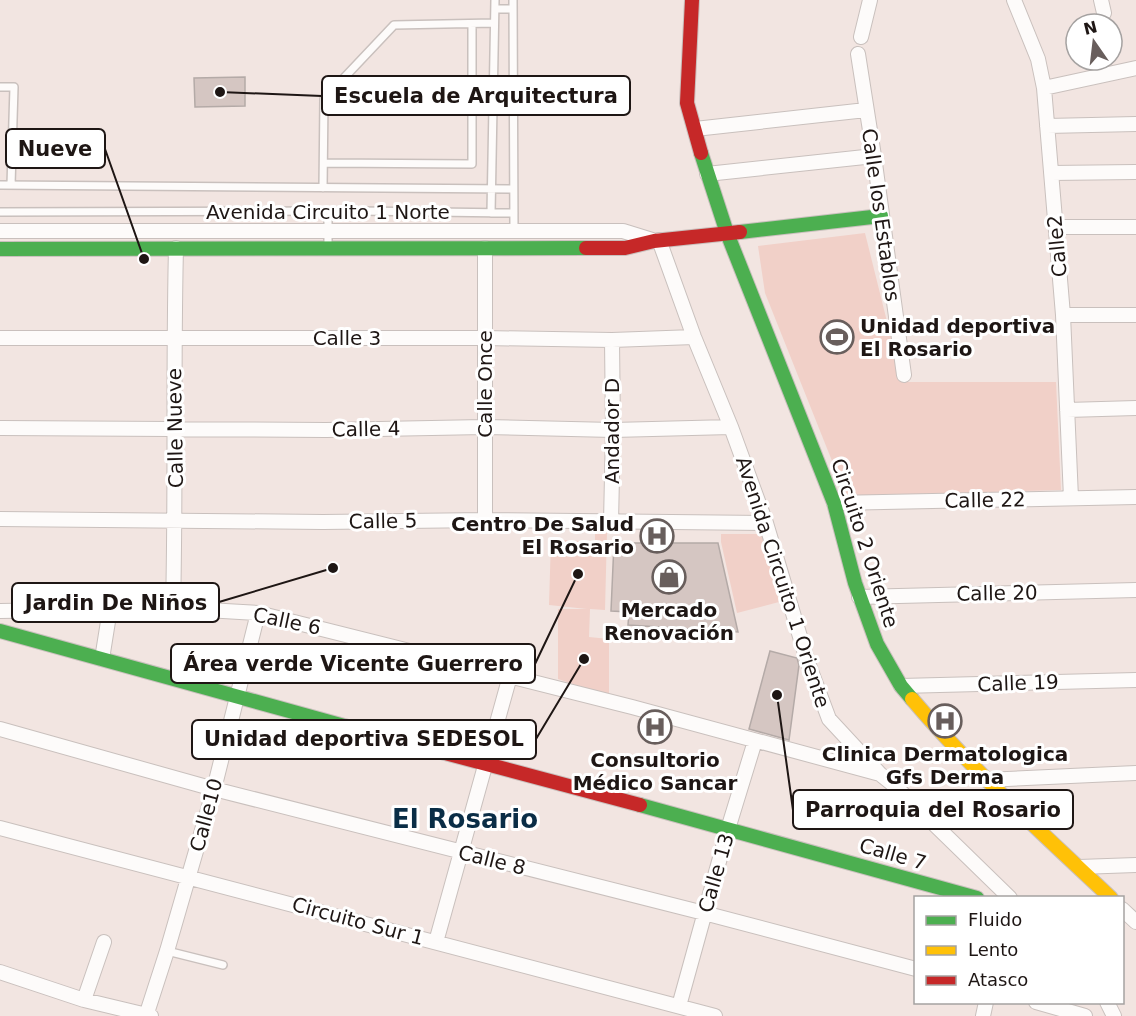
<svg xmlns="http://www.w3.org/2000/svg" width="1136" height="1016" font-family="'DejaVu Sans',sans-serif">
  <rect width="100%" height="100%" fill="#f2e5e1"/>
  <path fill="#f1d0c8" d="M 865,233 L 902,382 L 1056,382 L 1061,490 L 846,496 L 765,293 L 758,246 Z
    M 595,532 L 607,532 L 605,610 L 590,609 L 589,637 L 609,639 L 609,696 L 558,679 L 558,609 L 587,609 L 549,605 L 551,539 L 595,542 Z
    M 721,534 L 763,534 L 779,602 L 737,613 L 721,542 Z"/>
  <path fill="#d5c6c2" stroke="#b4aaa7" stroke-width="1.5" d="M 245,77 L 245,106 L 195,107 L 194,78 Z
    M 614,543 L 718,543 L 738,632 L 628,625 L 629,612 L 611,611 Z
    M 770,651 L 797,658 L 799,665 L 789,740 L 749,729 Z"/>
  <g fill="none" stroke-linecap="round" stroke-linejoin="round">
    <defs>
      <path id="lane" d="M 513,0 L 514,231
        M 495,9 L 513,9
        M 0,87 L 14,87 L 11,185
        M 324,163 L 472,164 L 472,24
        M 0,185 L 513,189
        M 323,188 L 324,99 L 394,25 L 494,23
        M 0,212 L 359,211 L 514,213
        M 491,213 L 495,0
        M 328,248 L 328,211
        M 167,951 L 223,965"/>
      <path id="street" d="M 1014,0 L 1038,59 L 1044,88 L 1063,315 L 1071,498
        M 1101,0 L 1104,13
        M 861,37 L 870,0
        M 858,54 L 874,156 L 904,375
        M 1044,88 L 1136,68
        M 1047,126 L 1136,124
        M 695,129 L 866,110
        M 1051,173 L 1136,172
        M 707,174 L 874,156
        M 1056,227 L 1136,227
        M 0,231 L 623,231 L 652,240
        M 659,240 L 694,337 L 731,427 L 766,523 L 807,660 L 829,719 L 880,774 L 895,786 L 1010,898
        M 1063,315 L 1136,315
        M 0,338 L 485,338 L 612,340 L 694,337
        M 1067,410 L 1136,408
        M 0,428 L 326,430 L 484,427 L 613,430 L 731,427
        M 834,503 L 1136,497
        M 0,519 L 323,522 L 485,520 L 766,523
        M 485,520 L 485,248
        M 611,522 L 613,430 L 612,340
        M 859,597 L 1136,590
        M 173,608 C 176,488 173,368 176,248
        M 0,611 L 173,608 L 258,613 L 632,707 L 880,774
        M 102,659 L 110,609
        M 901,686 L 1136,680
        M 0,729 L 214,789 L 704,913 L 916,969
        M 986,780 L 1136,773
        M 0,828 L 715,1016
        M 1079,867 L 1136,865
        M 1122,909 L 1136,922
        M 436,942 L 510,676
        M 0,972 L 84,1000 L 151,1016
        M 84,1000 L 104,942
        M 1036,1002 L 1085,1016
        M 1107,1002 L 1114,1016
        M 679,1006 L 728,829 L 755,741
        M 146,1016 L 167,951 L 214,789 L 258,613
        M 983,1016 L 986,1002"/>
      <path id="fast" d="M 701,153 L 727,233 L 834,503 L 855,583 L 877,644 L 901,686 L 912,699
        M 740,232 L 881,216
        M 0,249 L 586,248
        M 0,631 L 355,729
        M 640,805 L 977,898"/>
      <path id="slow" d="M 912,699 C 973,771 1043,834 1111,898"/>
      <path id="jam" d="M 692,0 L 687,103 L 701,153
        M 586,248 L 625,248 L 654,241 L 740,232
        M 355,729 L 640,805"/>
    </defs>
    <use href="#lane" stroke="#c9c0bd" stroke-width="10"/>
    <use href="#street" stroke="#c9c0bd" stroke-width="16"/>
    <use href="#fast" stroke="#c9c0bd" stroke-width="16"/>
    <use href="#slow" stroke="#c9c0bd" stroke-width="16"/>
    <use href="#jam" stroke="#c9c0bd" stroke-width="16"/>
    <use href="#lane" stroke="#fdfbfa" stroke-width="7"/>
    <use href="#street" stroke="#fdfbfa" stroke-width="14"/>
    <use href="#fast" stroke="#4caf50" stroke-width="14"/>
    <use href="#slow" stroke="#ffc107" stroke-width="14"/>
    <use href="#jam" stroke="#c62828" stroke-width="14"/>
  </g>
  <defs>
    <symbol id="stadium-ring" viewBox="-11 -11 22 22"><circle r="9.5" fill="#fff" stroke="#685e5c" stroke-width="1.5"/><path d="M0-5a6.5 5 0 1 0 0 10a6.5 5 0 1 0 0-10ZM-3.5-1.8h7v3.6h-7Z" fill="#685e5c"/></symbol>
    <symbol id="hospital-ring" viewBox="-11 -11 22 22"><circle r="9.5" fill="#fff" stroke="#685e5c" stroke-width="1.5"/><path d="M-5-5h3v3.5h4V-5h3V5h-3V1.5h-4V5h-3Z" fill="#685e5c"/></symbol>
    <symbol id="shop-ring" viewBox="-11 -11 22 22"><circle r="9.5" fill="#fff" stroke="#685e5c" stroke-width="1.5"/><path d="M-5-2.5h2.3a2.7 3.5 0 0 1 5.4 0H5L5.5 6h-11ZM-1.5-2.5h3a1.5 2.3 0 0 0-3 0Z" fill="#685e5c"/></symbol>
  </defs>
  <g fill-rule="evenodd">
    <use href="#stadium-ring" x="818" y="318" width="38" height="38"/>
    <use href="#hospital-ring" x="638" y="517" width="38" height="38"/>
    <use href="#shop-ring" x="650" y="558" width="38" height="38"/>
    <use href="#hospital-ring" x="926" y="702" width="38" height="38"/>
    <use href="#hospital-ring" x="636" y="708" width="38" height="38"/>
  </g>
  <g text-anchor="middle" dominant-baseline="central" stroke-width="6" stroke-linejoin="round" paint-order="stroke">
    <g font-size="20" fill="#1e1614" stroke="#fff">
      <text x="328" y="212">Avenida Circuito 1 Norte</text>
      <text transform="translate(881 215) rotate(82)">Calle los Establos</text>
      <text transform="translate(1057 246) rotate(-95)">Calle2</text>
      <text x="347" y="338">Calle 3</text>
      <text transform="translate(485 384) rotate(-90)">Calle Once</text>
      <text transform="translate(175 428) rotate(-91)">Calle Nueve</text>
      <text transform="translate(366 429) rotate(-1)">Calle 4</text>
      <text transform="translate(612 431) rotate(-90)">Andador D</text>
      <text transform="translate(985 500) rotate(-1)">Calle 22</text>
      <text transform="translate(383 521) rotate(-1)">Calle 5</text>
      <text transform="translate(865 543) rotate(72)">Circuito 2 Oriente</text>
      <text transform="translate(783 582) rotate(72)">Avenida Circuito 1 Oriente</text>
      <text transform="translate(997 593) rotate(-1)">Calle 20</text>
      <text transform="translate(287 621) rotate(12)">Calle 6</text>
      <text transform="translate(1018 683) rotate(-2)">Calle 19</text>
      <text transform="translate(206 815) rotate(-75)">Calle10</text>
      <text transform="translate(893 854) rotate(16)">Calle 7</text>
      <text transform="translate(492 860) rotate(14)">Calle 8</text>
      <text transform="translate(716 873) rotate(-74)">Calle 13</text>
      <text transform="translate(358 921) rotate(15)">Circuito Sur 1</text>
    </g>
    <g font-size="20" font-weight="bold" fill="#1e1614" stroke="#fff">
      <text x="860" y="326" text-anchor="start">Unidad deportiva<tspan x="860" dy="23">El Rosario</tspan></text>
      <text x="634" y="524" text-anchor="end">Centro De Salud<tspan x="634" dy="23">El Rosario</tspan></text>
      <text x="669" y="610">Mercado<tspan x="669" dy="23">Renovación</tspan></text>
      <text x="945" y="754">Clinica Dermatologica<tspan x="945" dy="23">Gfs Derma</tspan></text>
      <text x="655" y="760">Consultorio<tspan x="655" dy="23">Médico Sancar</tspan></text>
    </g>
    <g font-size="26" font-weight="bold" fill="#0a2d46" stroke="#fff">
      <text x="465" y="819">El Rosario</text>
    </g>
  </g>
  <path fill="none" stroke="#1e1614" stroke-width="2" d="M220 92L322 96M144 259L105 149M333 568L219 602M578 574L535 664M584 659L536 739M777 695L793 810"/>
  <g fill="#1e1614" stroke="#fff" stroke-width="2">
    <circle cx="220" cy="92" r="6"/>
    <circle cx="144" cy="259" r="6"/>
    <circle cx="333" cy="568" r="6"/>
    <circle cx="578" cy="574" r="6"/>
    <circle cx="584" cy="659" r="6"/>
    <circle cx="777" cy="695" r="6"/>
  </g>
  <g fill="#fff" stroke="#1e1614" stroke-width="2">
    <rect x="322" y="76" width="308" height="39" rx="6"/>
    <rect x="6" y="129" width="99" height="39" rx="6"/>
    <rect x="12" y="583" width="207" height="39" rx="6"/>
    <rect x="171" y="644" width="364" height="39" rx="6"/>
    <rect x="192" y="720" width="344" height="39" rx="6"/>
    <rect x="793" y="790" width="280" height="39" rx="6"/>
  </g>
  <g font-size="21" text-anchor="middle" font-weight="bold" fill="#1e1614">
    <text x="476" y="103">Escuela de Arquitectura</text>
    <text x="55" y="156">Nueve</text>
    <text x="116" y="610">Jardin De Niños</text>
    <text x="353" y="671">Área verde Vicente Guerrero</text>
    <text x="364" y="746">Unidad deportiva SEDESOL</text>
    <text x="933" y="817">Parroquia del Rosario</text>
  </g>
  <rect x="914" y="896" width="210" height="108" fill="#ffffff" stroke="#a5a2a1" stroke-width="1.5"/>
  <rect x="926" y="916" width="30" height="9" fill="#4caf50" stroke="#a5a2a1" stroke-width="1.5"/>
  <text x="968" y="926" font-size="18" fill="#1e1614">Fluido</text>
  <rect x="926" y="946" width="30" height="9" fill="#ffc107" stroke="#a5a2a1" stroke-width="1.5"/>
  <text x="968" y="956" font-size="18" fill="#1e1614">Lento</text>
  <rect x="926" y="976" width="30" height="9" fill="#c62828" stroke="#a5a2a1" stroke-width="1.5"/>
  <text x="968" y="986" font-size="18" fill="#1e1614">Atasco</text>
  <g transform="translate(1094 42) rotate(346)"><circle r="28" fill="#ffffff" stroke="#a5a2a1" stroke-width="1.5"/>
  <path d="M0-4.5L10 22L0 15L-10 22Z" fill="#685e5c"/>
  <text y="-9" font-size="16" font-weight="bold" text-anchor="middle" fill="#1e1614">N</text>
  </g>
</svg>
